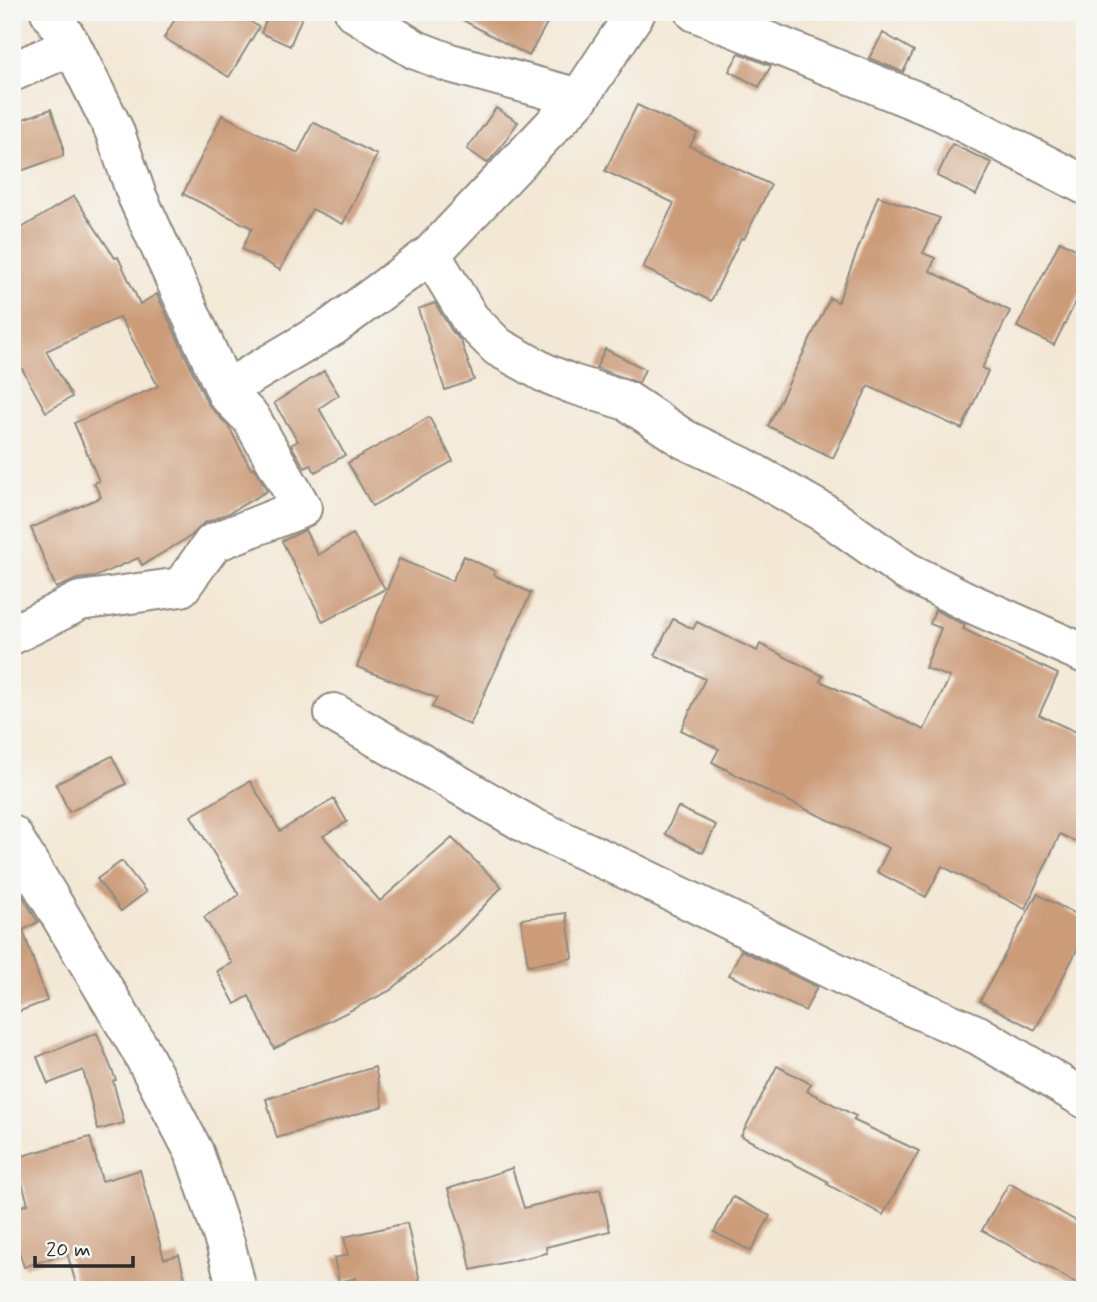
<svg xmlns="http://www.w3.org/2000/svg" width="1097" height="1302" font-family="Mynerve,sans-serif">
  <rect width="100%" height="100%" fill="#f6f6f2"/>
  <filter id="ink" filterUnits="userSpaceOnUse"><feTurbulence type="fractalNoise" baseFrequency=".0143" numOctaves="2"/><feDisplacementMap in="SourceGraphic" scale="14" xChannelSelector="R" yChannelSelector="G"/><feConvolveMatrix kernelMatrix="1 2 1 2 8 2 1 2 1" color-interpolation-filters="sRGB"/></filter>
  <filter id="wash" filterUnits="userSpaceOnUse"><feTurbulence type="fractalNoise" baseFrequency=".00686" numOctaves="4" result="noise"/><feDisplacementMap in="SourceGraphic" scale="28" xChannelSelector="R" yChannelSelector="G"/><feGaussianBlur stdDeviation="1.57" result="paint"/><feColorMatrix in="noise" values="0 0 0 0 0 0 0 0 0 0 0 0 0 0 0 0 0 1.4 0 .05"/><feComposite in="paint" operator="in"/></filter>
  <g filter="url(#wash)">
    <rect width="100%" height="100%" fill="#f3e8d5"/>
    <g id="blocks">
      <path fill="#cc9c79" d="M 179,12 L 235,12 L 259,27 L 229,77 L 164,38 Z
        M 269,12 L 304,12 L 290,46 L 261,33 Z
        M 448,12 L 553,12 L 529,56 Z
        M 883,33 L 914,51 L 903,72 L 869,58 Z
        M 739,53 L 771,66 L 759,87 L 729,71 Z
        M 637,105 L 697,133 L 690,146 L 771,185 L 744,239 L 741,238 L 711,301 L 643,268 L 674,203 L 605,171 Z
        M 496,108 L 518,122 L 498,151 L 487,163 L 467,149 Z
        M 51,109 L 63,145 L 63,156 L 12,174 L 12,123 Z
        M 222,115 L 298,153 L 313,122 L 377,155 L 343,224 L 312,209 L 280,270 L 242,249 L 252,228 L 183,194 Z
        M 952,144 L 992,163 L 976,195 L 937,176 Z
        M 74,196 L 115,258 L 118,257 L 140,304 L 157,294 L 207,403 L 229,427 L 251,469 L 254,467 L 267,491 L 229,513 L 204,523 L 191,536 L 142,565 L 138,558 L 95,577 L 77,579 L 56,588 L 31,528 L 101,497 L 94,483 L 99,481 L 74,423 L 158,386 L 120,317 L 46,351 L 72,397 L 46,412 L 12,351 L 12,234 Z
        M 878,196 L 940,218 L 923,253 L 935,258 L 930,271 L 1010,311 L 982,368 L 988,371 L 962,429 L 868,386 L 833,458 L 768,426 L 830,298 L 838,302 Z
        M 1060,241 L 1085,254 L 1085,284 L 1054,345 L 1017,327 Z
        M 435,303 L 451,330 L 461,341 L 474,380 L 445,390 L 418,309 Z
        M 605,349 L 645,369 L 639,383 L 596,368 Z
        M 324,371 L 339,395 L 319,408 L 345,455 L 315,472 L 311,465 L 305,468 L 291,445 L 298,441 L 274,403 Z
        M 429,417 L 453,461 L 372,506 L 348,463 Z
        M 305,530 L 318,555 L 353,534 L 385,589 L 323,622 L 282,541 Z
        M 464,556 L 495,571 L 494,575 L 531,593 L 470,725 L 432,707 L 437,698 L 357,667 L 399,559 L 452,581 Z
        M 935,610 L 965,625 L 963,629 L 1058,674 L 1039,715 L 1085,736 L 1085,846 L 1060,834 L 1025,909 L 942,866 L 926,897 L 877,872 L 889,848 L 769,792 L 712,762 L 719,749 L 681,730 L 705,679 L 655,655 L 673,619 L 693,629 L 697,622 L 757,651 L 760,644 L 823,676 L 820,681 L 924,730 L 950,677 L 925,668 L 941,628 L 930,624 Z
        M 112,756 L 126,784 L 69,812 L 56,784 Z
        M 250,781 L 280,831 L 334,799 L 347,822 L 323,836 L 380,901 L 452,838 L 502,887 L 456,935 L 391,990 L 274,1049 L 249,996 L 235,1004 L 217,971 L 232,963 L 204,917 L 239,895 L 191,816 Z
        M 678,807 L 716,825 L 703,853 L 665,834 Z
        M 122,861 L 146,892 L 121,911 L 97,879 Z
        M 12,878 L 38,922 L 23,930 L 47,1001 L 12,1014 Z
        M 1037,894 L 1085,919 L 1085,935 L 1035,1030 L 980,1001 Z
        M 566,913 L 573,958 L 528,965 L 521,919 Z
        M 741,950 L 817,987 L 805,1011 L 729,975 Z
        M 97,1033 L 116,1080 L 113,1081 L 124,1123 L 98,1130 L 83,1070 L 48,1084 L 37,1057 Z
        M 777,1066 L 811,1084 L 807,1091 L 856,1116 L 853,1120 L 919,1151 L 883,1215 L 827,1184 L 829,1182 L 741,1136 Z
        M 375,1067 L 383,1106 L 277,1138 L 266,1099 Z
        M 90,1137 L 102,1181 L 140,1170 L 164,1259 L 179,1255 L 188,1290 L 78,1290 L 67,1253 L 24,1267 L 12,1230 L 12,1209 L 28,1204 L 15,1158 Z
        M 512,1168 L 524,1208 L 600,1189 L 610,1231 L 546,1247 L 547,1253 L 471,1270 L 466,1244 L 448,1189 Z
        M 1009,1183 L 1085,1226 L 1085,1288 L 982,1230 Z
        M 733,1197 L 770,1216 L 751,1251 L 714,1232 Z
        M 407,1223 L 420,1282 L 387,1290 L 359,1290 L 356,1278 L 339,1282 L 334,1258 L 348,1255 L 344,1237 Z"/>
    </g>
  </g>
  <g filter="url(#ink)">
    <use href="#blocks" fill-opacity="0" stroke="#8f8a80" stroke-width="2"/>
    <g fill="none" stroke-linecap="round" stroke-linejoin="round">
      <defs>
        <path id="minor" d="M 50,12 L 72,46 L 114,130 L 137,196 L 227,394
          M 354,12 L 416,50 L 450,63 L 579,98
          M 695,12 L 941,111 L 1085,185
          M 12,72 L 72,46
          M 431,254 L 470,319 L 498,347 L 545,373 L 572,384 L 627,401 L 684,439 L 743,467 L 824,513 L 906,571 L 968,602 L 1085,654
          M 12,635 L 80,601 L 181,587 L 213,543 L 302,508 L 251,418 L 227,394 L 239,382 L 332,327 L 431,254 L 579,98 L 636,12
          M 334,713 L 532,827 L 629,871 L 877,992 L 978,1035 L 1085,1099
          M 12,835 L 140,1049 L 194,1152 L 226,1246 L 237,1290"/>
      </defs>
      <use href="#minor" stroke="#8f8a80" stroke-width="42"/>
      <path stroke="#8f8a80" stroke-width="4.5" stroke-dasharray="2 5" stroke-linecap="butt" d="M 532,1290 L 533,1281"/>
      <use href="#minor" stroke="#fff" stroke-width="38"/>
    </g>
  </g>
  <rect width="1097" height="1302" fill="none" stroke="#f6f6f2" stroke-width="42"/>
  <path d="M35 1256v10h98v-10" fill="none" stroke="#2b2b2b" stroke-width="3.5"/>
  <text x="46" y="1256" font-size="21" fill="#2b2b2b" stroke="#f6f6f2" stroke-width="5" paint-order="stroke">20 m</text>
</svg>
